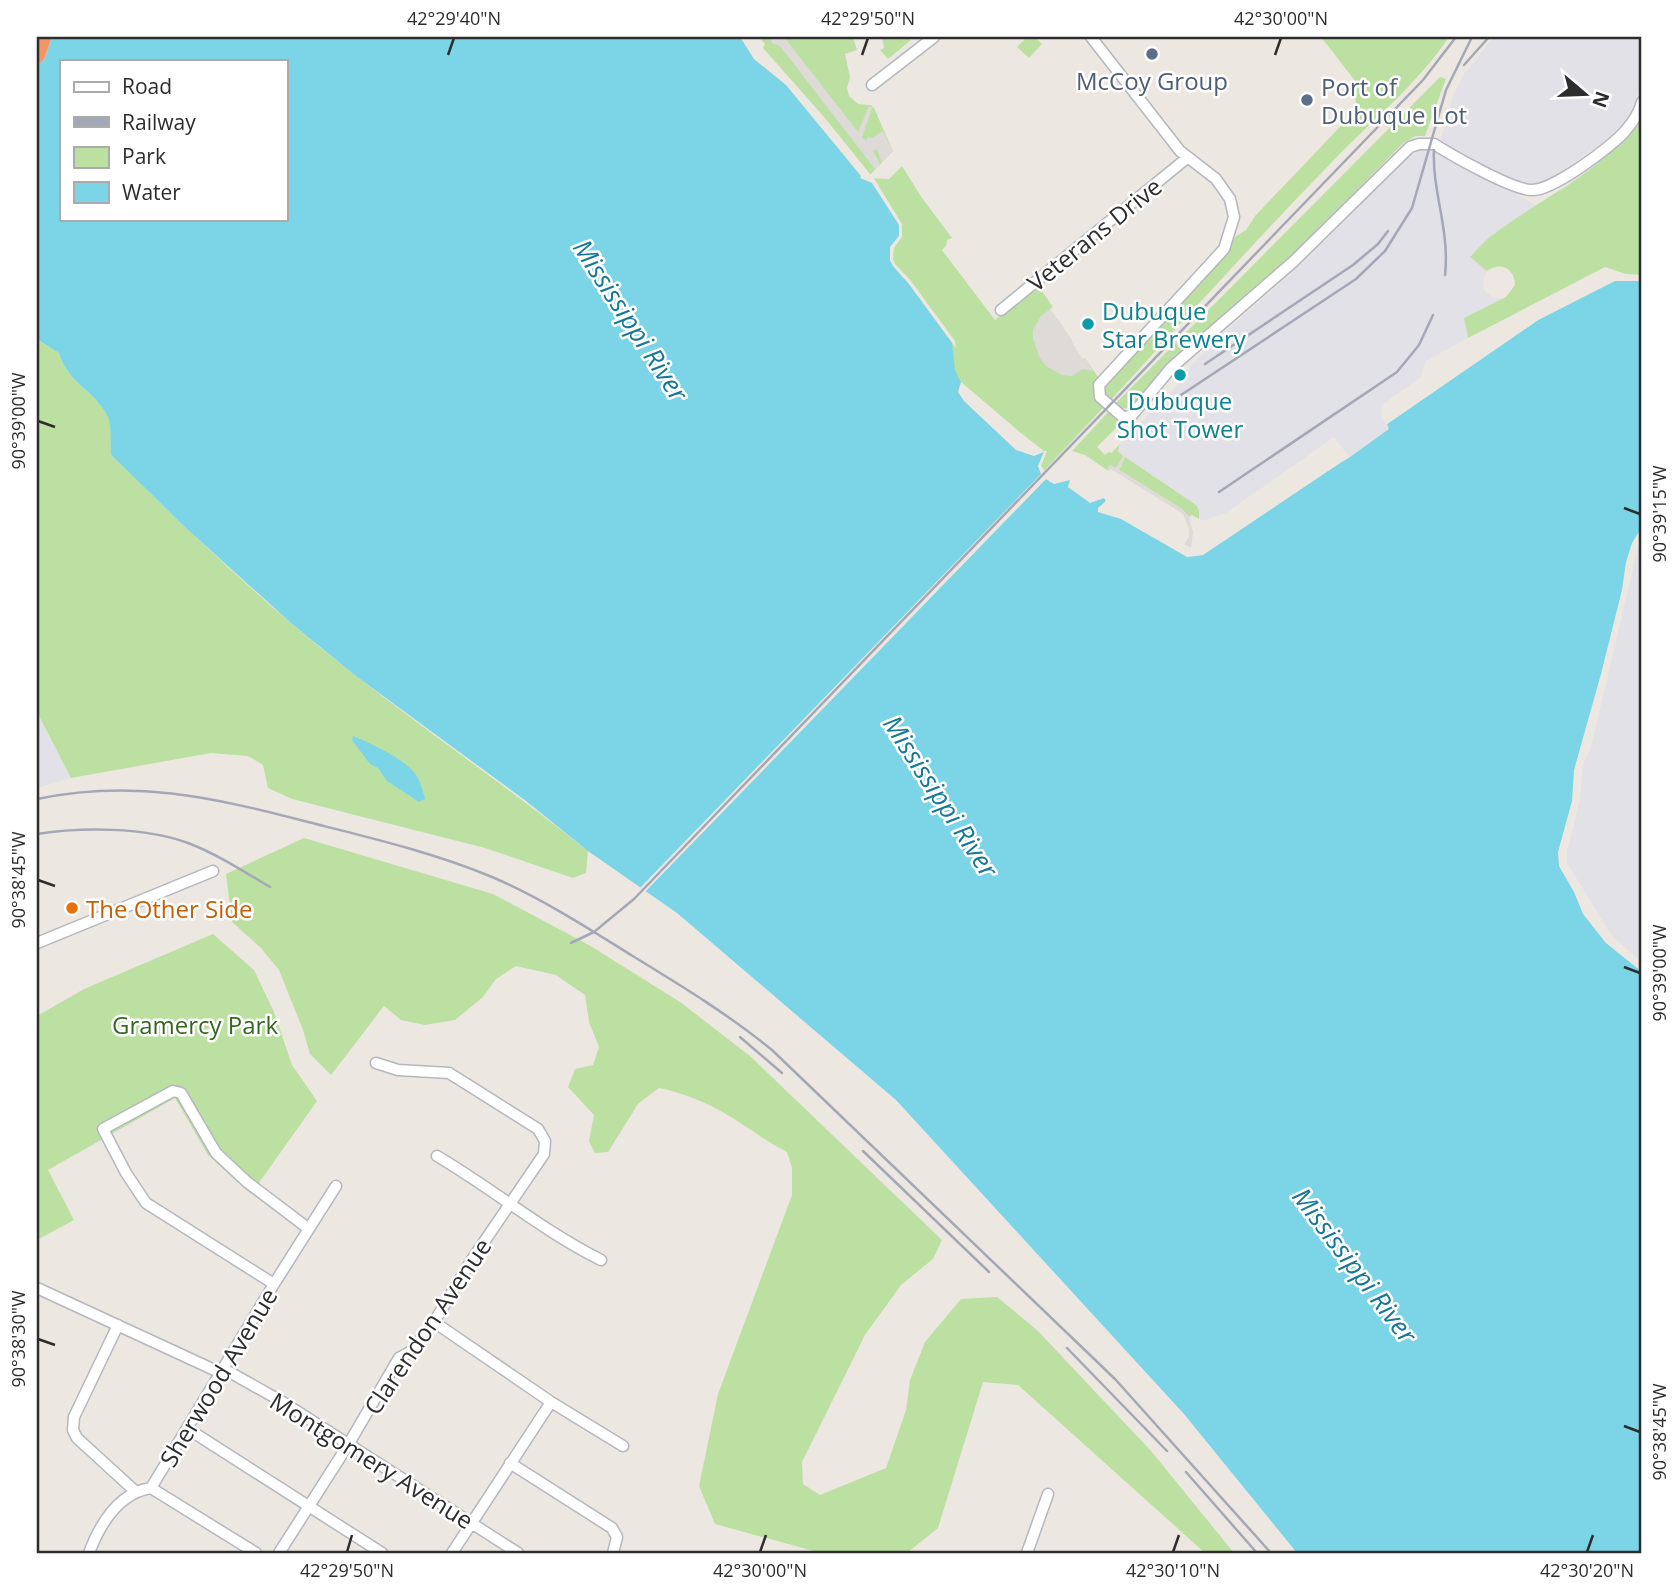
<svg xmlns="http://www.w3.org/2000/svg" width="1679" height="1590" font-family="'Open Sans',sans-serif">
  <rect width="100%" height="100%" fill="#ede7e1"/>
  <path fill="#e2e1e7" d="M 1494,37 L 1639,37 L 1642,80 L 1635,103 L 1620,129 L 1611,137 L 1541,185 L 1528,187 L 1494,172 L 1440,142 L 1454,94 L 1464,74 Z
    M 1425,148 L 1439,153 L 1536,205 L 1492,235 L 1470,257 L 1487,271 L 1483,280 L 1484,290 L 1492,297 L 1502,299 L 1464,318 L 1468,338 L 1426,361 L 1420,378 L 1382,405 L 1381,417 L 1390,429 L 1349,457 L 1334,437 L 1226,513 L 1202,521 L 1199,519 L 1199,510 L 1196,505 L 1119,454 L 1120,444 L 1180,382 L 1186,371 L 1218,338 L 1300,265 L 1407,158 Z
    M 1642,532 L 1642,967 L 1609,939 L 1567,874 L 1564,851 L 1576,783 L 1626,585 Z
    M 37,712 L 71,778 L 37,788 Z"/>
  <path fill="#bce0a2" d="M 755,37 L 853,37 L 857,50 L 845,54 L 850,77 L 847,88 L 849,96 L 858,104 L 871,105 L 874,108 L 893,151 L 867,178 L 889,179 L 902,166 L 922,198 L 952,238 L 947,240 L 946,246 L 942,250 L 995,320 L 1032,290 L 1039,287 L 1053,307 L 1050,309 L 1072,340 L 1071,341 L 1082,359 L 1085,358 L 1098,377 C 1088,389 1094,398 1104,407 L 1041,474 L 1032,445 L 948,371 L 758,47 Z
    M 878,37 L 908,37 L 911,40 L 888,59 L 880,50 L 884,48 L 882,38 Z
    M 1027,37 L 1035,37 L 1042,44 L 1029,58 L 1017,47 Z
    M 1321,37 L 1449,37 C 1416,86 1372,120 1332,162 C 1256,240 1183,321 1110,401 L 1104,397 L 1104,387 L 1106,384 L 1228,253 L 1235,237 L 1246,230 L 1255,216 L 1357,109 L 1354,91 L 1359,86 Z
    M 1440,77 L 1446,79 L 1425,136 L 1416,136 L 1403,143 L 1298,251 L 1172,360 L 1133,404 C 1126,410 1123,410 1115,404 Z
    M 1642,115 L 1642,275 L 1626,274 L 1605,267 L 1468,338 L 1464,318 L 1506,297 L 1515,285 C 1515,268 1500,261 1487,271 L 1470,257 C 1478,249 1485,240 1494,234 C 1542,197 1610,169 1642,115 Z
    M 37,339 L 59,353 C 67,383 95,390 108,417 C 113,426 110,444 111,455 C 170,513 230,571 293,625 C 388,705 491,774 588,851 L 586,873 L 573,878 L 485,848 L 292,799 L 268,788 L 263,765 L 248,756 L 211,753 L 71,778 L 37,712 Z
    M 1109,411 L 1120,424 L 1097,447 L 1105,455 L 1109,452 L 1111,453 L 1120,444 L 1118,451 L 1123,456 L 1116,469 L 1110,465 L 1107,470 L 1085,455 L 1072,451 Z
    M 1125,457 L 1196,505 L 1199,510 L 1199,519 L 1192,515 L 1189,517 L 1182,509 L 1119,470 Z
    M 304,838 L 493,894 L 589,945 L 680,1002 L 750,1056 L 942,1240 L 933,1259 L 901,1285 L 865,1335 L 802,1462 L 803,1484 L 820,1495 L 886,1468 L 906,1410 L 910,1380 L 925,1342 L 961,1299 L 997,1297 L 1037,1330 L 1152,1452 L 1234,1553 L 1205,1553 L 1018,1385 L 983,1382 L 938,1528 L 907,1553 L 821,1553 L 715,1524 L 699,1486 L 718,1394 L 792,1195 L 792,1168 L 787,1152 C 765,1141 751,1129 731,1117 C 708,1103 684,1093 659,1088 L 638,1104 L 608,1152 L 595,1153 L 589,1141 L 594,1115 L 568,1087 L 575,1069 L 593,1065 L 599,1047 L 589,1022 L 585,995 L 556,975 L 516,966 L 496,979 L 483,997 L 455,1020 L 425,1025 L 401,1020 L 384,1006 L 331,1075 L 310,1054 L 303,1030 L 279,970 L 261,948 L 232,922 L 226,874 Z
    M 213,934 L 254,970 L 274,1012 L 292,1065 L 317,1101 L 251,1194 L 208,1155 L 175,1098 L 48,1170 L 74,1220 L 37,1240 L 37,1016 L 84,989 Z"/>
  <path fill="#dedad8" d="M 770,37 L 784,37 L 858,132 L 869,106 L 874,108 L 872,108 L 862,137 L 866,141 L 868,137 L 872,138 L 883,131 L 893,151 L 882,162 L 877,149 L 873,151 L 880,164 L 875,169 L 780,46 L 772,43 Z
    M 1050,309 L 1072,340 L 1071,341 L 1082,359 L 1085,358 L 1093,371 L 1083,369 L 1072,376 L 1062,375 L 1046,366 L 1040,358 L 1033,339 L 1033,330 L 1041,316 Z
    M 1123,456 L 1125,457 L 1119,470 L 1182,509 L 1189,517 L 1193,532 L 1191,548 L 1188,549 L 1184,545 L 1189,537 L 1189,529 L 1183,514 L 1111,469 L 1109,471 L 1107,470 L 1110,465 L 1116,468 Z"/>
  <path fill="#7cd4e7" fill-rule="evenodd" d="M 37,37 L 755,37 L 758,47 L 872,182 L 896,218 L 899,225 L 899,236 L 890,247 L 893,266 L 909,284 L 952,343 L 955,370 L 962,384 L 998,418 L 1044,451 L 1038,466 L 1050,482 L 1070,479 L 1098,500 L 1104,497 L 1106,501 L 1103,504 L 1193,552 L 1350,457 L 1389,429 L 1387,424 L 1538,320 L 1615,280 L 1642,281 L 1642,532 L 1579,763 L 1563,864 L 1609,939 L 1642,967 L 1642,1553 L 1297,1553 L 1184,1414 L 896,1100 L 677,913 L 588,851 L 526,801 L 356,676 L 292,624 L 187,529 L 111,455 C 110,444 112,426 108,417 C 95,390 67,383 59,353 L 37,339 ZM 61,61 L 285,61 L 285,219 L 61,219 Z
    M 353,736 C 370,743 410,761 418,778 C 421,784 423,792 425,799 L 419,802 L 387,781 L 378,768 L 370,764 L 352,740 Z"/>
  <path fill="#ede7e1" d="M 740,37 L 759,37 L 765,44 L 763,48 L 824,117 L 875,180 L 902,224 L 902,237 L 894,248 L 893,259 L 895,264 L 911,281 L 955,341 L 956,348 L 909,284 L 893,266 L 890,260 L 890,247 L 899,236 L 899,225 L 872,183 L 860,178 L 861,176 L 786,85 L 754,59 Z
    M 1628,276 L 1642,278 L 1642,281 L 1615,281 L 1538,320 L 1387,424 L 1384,421 L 1536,317 L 1614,277 Z
    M 961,382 L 1021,433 L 1044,451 L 1047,451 L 1041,466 L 1052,480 L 1062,479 L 1075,473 L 1094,486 L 1099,496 L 1106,495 L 1109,500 L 1108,504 L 1193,549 L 1204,545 L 1343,449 L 1349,457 L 1203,555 L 1196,556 L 1187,557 L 1121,519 L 1098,512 L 1098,508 L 1106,501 L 1104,498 L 1090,503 L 1068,487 L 1070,480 L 1054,484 L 1046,479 L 643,894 L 638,890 L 1041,474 L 1038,466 L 1044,452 L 1034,456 L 1016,450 L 964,401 L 958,392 Z
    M 1642,527 L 1642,539 L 1636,556 L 1591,747 L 1583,764 L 1580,799 L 1567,852 L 1567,863 L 1612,936 L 1642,963 L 1642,972 L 1606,943 L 1583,914 L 1574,892 L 1559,866 L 1558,852 L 1572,801 L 1574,770 L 1601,674 L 1622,590 L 1626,562 L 1632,543 Z"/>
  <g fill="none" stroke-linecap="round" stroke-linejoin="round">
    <defs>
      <path id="minor" d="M 1091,37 L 1180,151 L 1216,179 L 1230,199 L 1234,217 L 1224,249 L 1099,385 L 1100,397 L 1124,418 L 1132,415 L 1171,368 L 1293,262 L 1410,147 L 1419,144 L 1434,144 C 1453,156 1511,189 1531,190 C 1551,192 1613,146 1626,130 C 1633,122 1639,113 1642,102
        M 872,85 L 934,37
        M 1001,310 L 1187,158
        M 37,943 L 213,871
        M 437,1156 C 493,1189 543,1231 601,1260
        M 274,1284 L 146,1203 L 126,1173 L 103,1129 L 173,1091 L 181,1093 L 216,1153 L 247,1182 L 309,1229
        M 37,1288 L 221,1373
        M 434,1322 L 551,1402 L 623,1446
        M 118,1325 L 74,1417 L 73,1430 L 77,1438 L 136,1492
        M 224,1369 L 281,1401 L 518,1553
        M 188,1429 L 382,1553
        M 510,1463 L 612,1528 L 617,1537 L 613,1553
        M 151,1488 L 256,1553
        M 89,1553 C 100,1524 118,1493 151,1488 L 274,1284 L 336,1186
        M 279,1553 L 348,1445 L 399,1358 L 410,1352 L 434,1322 L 471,1261 L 544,1154 L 545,1141 L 538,1129 L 449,1073 L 398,1070 L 376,1063
        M 452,1553 L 551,1402
        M 1027,1553 L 1048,1494"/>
      <path id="highway" d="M 37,55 L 43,37"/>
    </defs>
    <use href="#minor" stroke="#b4b7bf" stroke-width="13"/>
    <use href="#highway" stroke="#c4c4c4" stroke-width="18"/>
    <use href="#minor" stroke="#fff" stroke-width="10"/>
    <use href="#highway" stroke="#f39666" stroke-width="16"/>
    <path stroke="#a4a8b6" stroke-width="2.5" d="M 1464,65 L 1489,37
      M 1434,150 C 1432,192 1450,230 1445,275
      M 1205,364 L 1353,265 L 1378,244 L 1388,231
      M 1172,401 L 1356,279 L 1385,251 L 1412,208 L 1446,90 L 1472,37
      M 1219,492 L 1397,372 L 1419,345 L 1433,315
      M 37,799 C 133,779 211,797 304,821 C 367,837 432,852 492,877 C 541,898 586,927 631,955 C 680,985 728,1014 772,1050 L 1115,1379 L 1271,1553
      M 37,834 C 81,827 145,827 188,843 C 217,854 243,871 270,887
      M 571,943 L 594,932 L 634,899 L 1423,80 L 1456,37
      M 740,1037 L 782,1073
      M 863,1151 L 989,1272
      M 1067,1348 L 1167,1451
      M 1186,1472 L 1257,1553"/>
  </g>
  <path fill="none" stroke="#2d2d2d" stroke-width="2.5" d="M 448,55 L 454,38M 862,55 L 868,38M 1275,55 L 1281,38M 38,421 L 55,427M 1624,508 L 1640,514M 38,880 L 55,886M 1624,967 L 1640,973M 38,1339 L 55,1345M 1624,1426 L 1640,1432M 347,1552 L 352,1535M 760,1552 L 766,1535M 1173,1552 L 1179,1535M 1587,1552 L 1593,1535"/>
  <g fill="#5c6f8a" stroke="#fff" stroke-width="2.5">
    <circle cx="1152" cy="54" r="7"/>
    <circle cx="1307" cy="100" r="7"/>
  </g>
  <g fill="#0f9aa8" stroke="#fff" stroke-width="2.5">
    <circle cx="1088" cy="324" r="7"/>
    <circle cx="1180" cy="375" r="7"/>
  </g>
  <circle fill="#e8710a" stroke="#fff" stroke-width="2.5" cx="72" cy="908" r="7"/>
  <g text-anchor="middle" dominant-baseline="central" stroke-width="5" stroke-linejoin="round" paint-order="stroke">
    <g font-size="24" fill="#4e5e75" stroke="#fff">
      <text x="1152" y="80">McCoy Group</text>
      <text x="1321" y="86" text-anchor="start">Port of<tspan x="1321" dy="28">Dubuque Lot</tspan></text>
    </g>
    <g font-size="24" fill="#2d2d2d" stroke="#fff">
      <text transform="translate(1094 234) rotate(-39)">Veterans Drive</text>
      <text transform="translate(427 1326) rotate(-56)">Clarendon Avenue</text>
      <text transform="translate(218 1377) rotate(-59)">Sherwood Avenue</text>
      <text transform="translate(372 1460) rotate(32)">Montgomery Avenue</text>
    </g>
    <g font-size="24" fill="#0d838f" stroke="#fff" text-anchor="start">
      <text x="1102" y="310">Dubuque<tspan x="1102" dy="28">Star Brewery</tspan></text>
      <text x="1180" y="400" text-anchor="middle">Dubuque<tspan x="1180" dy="28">Shot Tower</tspan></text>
    </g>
    <g font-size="24" fill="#c56008" stroke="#fff" text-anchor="start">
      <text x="86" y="908">The Other Side</text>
    </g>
    <g font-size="24" fill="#356720" stroke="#fff">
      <text x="195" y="1024">Gramercy Park</text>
    </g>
    <g font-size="26" font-style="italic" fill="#177797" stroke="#fff">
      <text transform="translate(631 320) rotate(57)">Mississippi River</text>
      <text transform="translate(941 796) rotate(57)">Mississippi River</text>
      <text transform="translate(1355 1265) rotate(53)">Mississippi River</text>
    </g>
  </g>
  <rect width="1679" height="1590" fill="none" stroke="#ffffff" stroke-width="77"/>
  <rect x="60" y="60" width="228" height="161" fill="#ffffff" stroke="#ababab" stroke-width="2"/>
  <rect x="74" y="82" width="35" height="10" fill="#ffffff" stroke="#ababab" stroke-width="2"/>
  <text x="122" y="94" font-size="21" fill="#2d2d2d">Road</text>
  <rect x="74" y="117" width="35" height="10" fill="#a4a8b6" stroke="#ababab" stroke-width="2"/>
  <text x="122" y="130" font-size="21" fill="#2d2d2d">Railway</text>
  <rect x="74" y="147" width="35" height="21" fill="#bce0a2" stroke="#ababab" stroke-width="2"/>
  <text x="122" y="164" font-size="21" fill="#2d2d2d">Park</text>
  <rect x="74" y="182" width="35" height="21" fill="#7cd4e7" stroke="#ababab" stroke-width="2"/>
  <text x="122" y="200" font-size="21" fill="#2d2d2d">Water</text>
  <g transform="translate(1585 94) rotate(109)" stroke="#ffffff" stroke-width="5" paint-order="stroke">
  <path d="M0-5L12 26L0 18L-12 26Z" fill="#2d2d2d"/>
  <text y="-10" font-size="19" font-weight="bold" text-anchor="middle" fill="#2d2d2d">N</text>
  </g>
  <rect x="38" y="38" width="1602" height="1514" fill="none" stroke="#2d2d2d" stroke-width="2.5"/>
  <g font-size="18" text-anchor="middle" fill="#2d2d2d">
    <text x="454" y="25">42°29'40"N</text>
    <text x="868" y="25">42°29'50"N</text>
    <text x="1281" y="25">42°30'00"N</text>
    <text transform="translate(19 421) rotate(-90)" y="6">90°39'00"W</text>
    <text transform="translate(1660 514) rotate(-90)" y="6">90°39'15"W</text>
    <text transform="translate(19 880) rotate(-90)" y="6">90°38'45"W</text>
    <text transform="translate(1660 973) rotate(-90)" y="6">90°39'00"W</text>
    <text transform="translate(19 1339) rotate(-90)" y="6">90°38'30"W</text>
    <text transform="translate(1660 1432) rotate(-90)" y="6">90°38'45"W</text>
    <text x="347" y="1577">42°29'50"N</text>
    <text x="760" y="1577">42°30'00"N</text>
    <text x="1173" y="1577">42°30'10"N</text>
    <text x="1587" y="1577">42°30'20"N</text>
  </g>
</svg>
